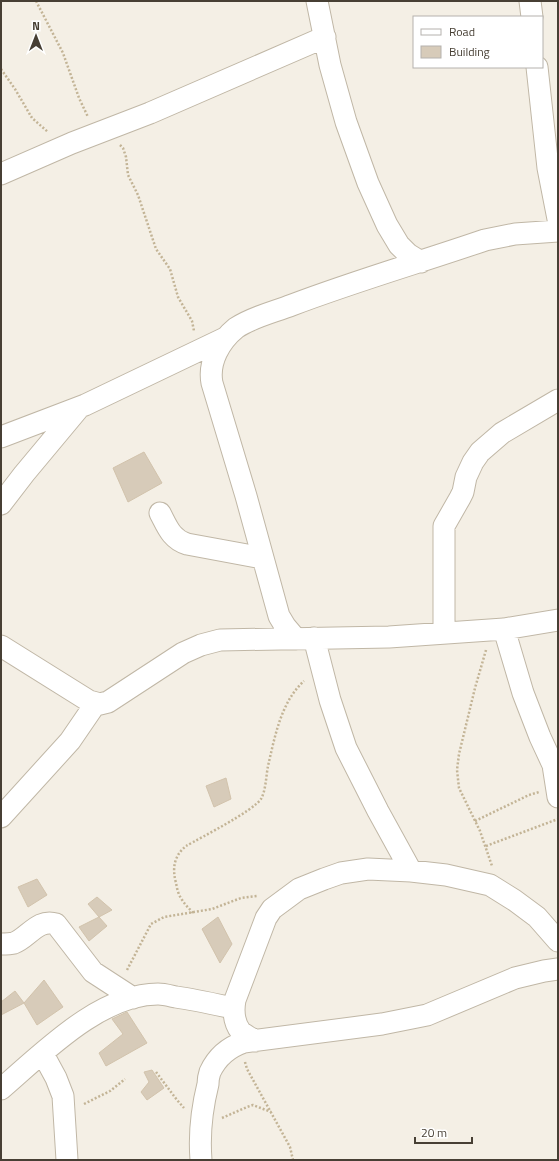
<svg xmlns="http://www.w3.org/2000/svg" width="559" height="1161" font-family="'Titillium Web',sans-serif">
  <rect width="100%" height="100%" fill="#f4efe5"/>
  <path fill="#d7cbb9" stroke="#d2c3ac" d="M 144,452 L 162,483 L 128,502 L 113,468 Z
    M 226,778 L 231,799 L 214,807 L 206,786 Z
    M 37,879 L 47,895 L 28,907 L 18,887 Z
    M 97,897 L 112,910 L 99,917 L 88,904 Z
    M 99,917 L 107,926 L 89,941 L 79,927 Z
    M 218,917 L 232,944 L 220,963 L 202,929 Z
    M 44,980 L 63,1007 L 37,1025 L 24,1003 Z
    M 15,991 L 24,1003 L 1,1015 L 1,1002 Z
    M 127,1012 L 147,1043 L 106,1066 L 99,1053 L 123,1034 L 112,1019 Z
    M 152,1070 L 164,1088 L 147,1100 L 141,1092 L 149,1082 L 144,1072 Z"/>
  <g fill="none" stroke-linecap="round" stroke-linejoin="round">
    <defs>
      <path id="minor" d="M 317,1 L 330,65 L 346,122 L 368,183 L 387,225 L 399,245 L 408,254 L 421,262
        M 530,1 L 532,17
        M 537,67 L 548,168 L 558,219
        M 1,174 L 72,143 L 150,113 L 325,37
        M 1,437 L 85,405 L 225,338
        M 1,504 L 24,474 L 79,408
        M 160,513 C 167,526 171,539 187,544 L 263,558
        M 504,629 L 523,693 L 540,737 L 553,765 L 558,797
        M 444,633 L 444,526 L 460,498 L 463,492 L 466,477 L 473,462 L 480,452 L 502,433 L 558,400
        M 314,638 L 330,700 L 346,748 L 378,811 L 411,871
        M 296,639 L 285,626 L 279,616 L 246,496 L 212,383 C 208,362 220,341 236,328 C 252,317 274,312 292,305 C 355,281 421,262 485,240 L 515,234 L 558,231
        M 1,646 L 89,701 L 100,704 L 108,702 L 183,653 L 201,645 L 220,640 L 389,637 L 504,629 L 558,620
        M 1,817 L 70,741 L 96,703
        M 1,944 C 5,944 10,944 14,943 C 28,938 38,918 56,924 L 93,972 L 133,998
        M 255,1041 C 251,1038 245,1035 241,1032 C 234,1023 233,1011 235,1000 L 266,918 L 272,909 L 299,889 L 324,879 L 341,873 L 368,869 L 411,871 L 446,875 L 490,885 L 514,900 L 537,917 L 558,941
        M 43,1054 L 56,1078 L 63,1096 L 67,1160
        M 1,1089 C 43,1053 100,994 158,994 C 164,994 171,996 176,997 C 196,1000 214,1004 233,1008
        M 201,1160 C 199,1135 202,1108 208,1084 C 208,1080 209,1075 210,1072 C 217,1057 229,1047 244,1042 L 382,1024 L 427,1015 L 515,978 L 544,971 L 558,969"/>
    </defs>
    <use href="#minor" stroke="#c0b7a6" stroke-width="23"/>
    <path stroke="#c3b496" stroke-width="2.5" stroke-dasharray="2 2" stroke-linecap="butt" d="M 36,1 L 63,53 L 79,98 L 88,117
      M 1,69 L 15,89 L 32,118 L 48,132
      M 120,145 L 123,148 L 126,157 L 128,175 L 138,195 L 156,249 L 170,269 L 178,297 L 192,321 L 194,331
      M 486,650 L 475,688 L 459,754 L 457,770 L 459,788 L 480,831 L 492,866
      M 475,821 L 529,795 L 539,792
      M 486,846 L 558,819
      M 193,913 C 189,908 184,904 181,898 C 178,894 177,888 176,883 C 172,868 174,856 186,846 C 202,837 253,811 261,799 C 266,790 266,776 268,766 C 275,736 281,702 304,681
      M 127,970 L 151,924 L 164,917 L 212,909 L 241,898 L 257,896
      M 245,1062 L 247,1069 L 290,1147 L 293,1160
      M 156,1072 L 177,1100 L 184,1108
      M 84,1104 L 110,1091 L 125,1079
      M 222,1118 L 247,1107 L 253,1105 L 271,1112"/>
    <use href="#minor" stroke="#fff" stroke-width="21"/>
  </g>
  <rect width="559" height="1161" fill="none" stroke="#473f34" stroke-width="4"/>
  <rect x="413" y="16" width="130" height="52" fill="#ffffff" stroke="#b5b2ae"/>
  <rect x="421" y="29" width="20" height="6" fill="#ffffff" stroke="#b5b2ae"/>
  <text x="449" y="36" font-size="12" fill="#473f34">Road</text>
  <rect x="421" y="46" width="20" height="12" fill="#d7cbb9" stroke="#b5b2ae"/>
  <text x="449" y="56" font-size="12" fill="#473f34">Building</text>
  <g transform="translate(36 36)" stroke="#ffffff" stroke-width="3" paint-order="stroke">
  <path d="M0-3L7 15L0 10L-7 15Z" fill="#473f34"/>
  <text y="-6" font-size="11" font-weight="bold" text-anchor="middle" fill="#473f34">N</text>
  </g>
  <path d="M415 1137v6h57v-6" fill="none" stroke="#473f34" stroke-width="2"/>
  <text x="421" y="1137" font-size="12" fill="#473f34" stroke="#ffffff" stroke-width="3" paint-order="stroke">20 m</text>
</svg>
